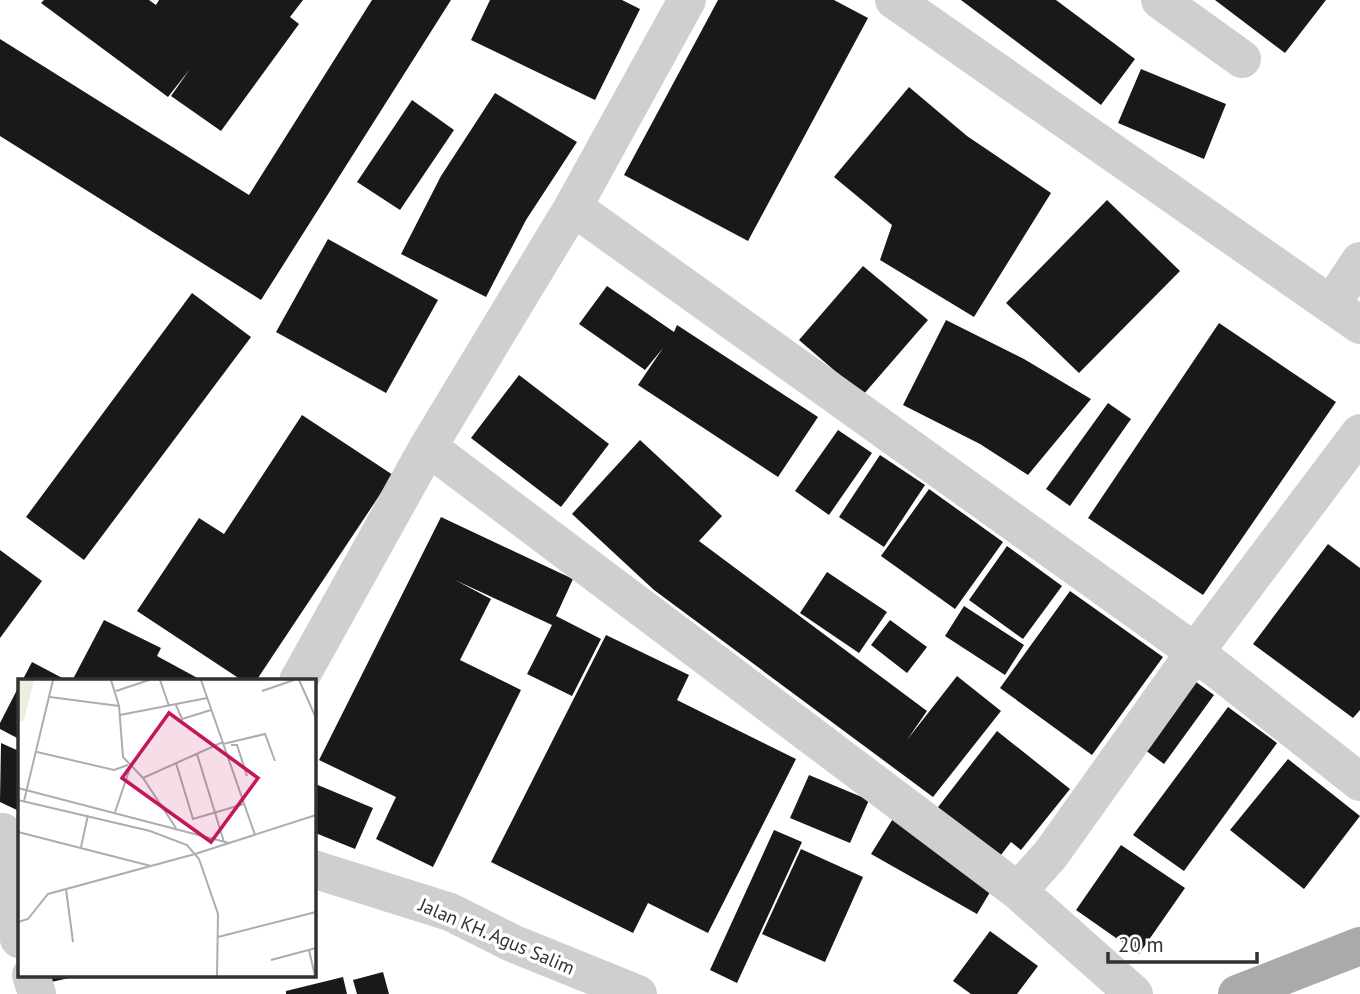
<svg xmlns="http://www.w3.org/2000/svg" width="1360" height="994" font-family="'PT Sans',sans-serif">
  <rect width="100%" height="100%" fill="#fff"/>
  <path fill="#191919" d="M 44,0 L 149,0 L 156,5 L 159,0 L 303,0 L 290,17 L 299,24 L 221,131 L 171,96 L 190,69 L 168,97 L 41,3 Z
    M 372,0 L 451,0 L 261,300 L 0,136 L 0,39 L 249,195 Z
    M 490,0 L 622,0 L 640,9 L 595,100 L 471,40 Z
    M 718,0 L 834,0 L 868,18 L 748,241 L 624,175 Z
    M 961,0 L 1056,0 L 1135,59 L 1101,105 Z
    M 1215,0 L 1326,0 L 1285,53 Z
    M 1141,69 L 1226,104 L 1204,159 L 1118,123 Z
    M 909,87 L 967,136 L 1051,193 L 974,317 L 880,260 L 892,225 L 834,177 Z
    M 495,93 L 577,142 L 526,220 L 486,297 L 401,254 L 441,176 Z
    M 412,100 L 454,130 L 400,210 L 357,182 Z
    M 1107,200 L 1180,271 L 1079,373 L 1006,303 Z
    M 328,239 L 438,300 L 386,393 L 276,332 Z
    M 863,266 L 928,320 L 863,395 L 799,340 Z
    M 607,286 L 674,332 L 677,325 L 818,417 L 778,477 L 638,385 L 663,348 L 645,370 L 579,324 Z
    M 192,293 L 251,337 L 84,560 L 26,517 Z
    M 946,320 L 1024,359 L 1091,399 L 1028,475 L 980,444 L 903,405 Z
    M 1219,323 L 1336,402 L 1203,595 L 1088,518 Z
    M 519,375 L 609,444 L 561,507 L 471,438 Z
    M 1108,403 L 1131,419 L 1070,506 L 1046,489 Z
    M 302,415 L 393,475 L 256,681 L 243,681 L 137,611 L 199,518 L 224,534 Z
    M 838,430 L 872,453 L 829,515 L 795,491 Z
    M 640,440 L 722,516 L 699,541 L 927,711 L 907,740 L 957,676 L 1001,711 L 933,797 L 654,590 L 572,514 Z
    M 880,455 L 925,485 L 884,547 L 839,517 Z
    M 929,489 L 1003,542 L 955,609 L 881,556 Z
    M 441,517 L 573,579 L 556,616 L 601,639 L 572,696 L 527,674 L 552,625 L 455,580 L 491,599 L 460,660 L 521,690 L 433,867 L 376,839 L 396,797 L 319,760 Z
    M 1328,544 L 1360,568 L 1360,710 L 1353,718 L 1253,644 Z
    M 1007,546 L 1062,586 L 1023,639 L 969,600 Z
    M 0,550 L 42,581 L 0,638 Z
    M 827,572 L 887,612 L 859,653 L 800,613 Z
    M 1070,591 L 1163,657 L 1092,755 L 1000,688 Z
    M 964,606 L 1024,645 L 1005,675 L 945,636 Z
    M 104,620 L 161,648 L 157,656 L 203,681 L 72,681 Z
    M 890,620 L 927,647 L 907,673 L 871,645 Z
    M 606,635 L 689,675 L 677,700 L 796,759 L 708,933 L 648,903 L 633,933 L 491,862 Z
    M 32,662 L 68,681 L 22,681 Z
    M 1192,679 L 1214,695 L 1164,764 L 1141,747 Z
    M 19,686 L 19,739 L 0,729 L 0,723 Z
    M 1228,707 L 1277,743 L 1184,871 L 1133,835 Z
    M 997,731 L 1070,789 L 1021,850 L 1011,842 L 997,860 L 935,811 Z
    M 1,743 L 19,751 L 19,811 L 0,802 Z
    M 1288,759 L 1360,816 L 1304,889 L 1230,830 Z
    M 809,775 L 869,800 L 850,843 L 790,818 Z
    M 313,783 L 373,808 L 355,849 L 313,832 Z
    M 894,817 L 996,882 L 977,914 L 871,854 Z
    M 774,830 L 802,842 L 737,983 L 710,970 Z
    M 1121,845 L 1185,888 L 1139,954 L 1076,910 Z
    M 801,849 L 863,877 L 825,962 L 762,934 Z
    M 990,931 L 1038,966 L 1017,994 L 971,994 L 953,981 Z
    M 383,972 L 389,994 L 357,994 L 353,980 Z
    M 36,975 L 78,975 L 78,976 L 38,985 Z
    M 343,977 L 347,994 L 286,994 L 286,991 Z"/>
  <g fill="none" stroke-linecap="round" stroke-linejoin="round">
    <path stroke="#cfcfcf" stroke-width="38" d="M 894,0 L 1360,325
      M 1160,0 L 1242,59
      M 573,207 L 1195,652 L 1360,782
      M 1331,305 L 1360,261
      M 428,447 L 1018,891 L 1051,854 L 1195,652 L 1360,433
      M 298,681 L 428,447 L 573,207 L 687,0
      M 3,832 L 2,880 L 19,939
      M 313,869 L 450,912 L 512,943 L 638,994
      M 1018,891 L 1134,994
      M 31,975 L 37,994"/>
    <path stroke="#aaa" stroke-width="38" d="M 1237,994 L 1360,946"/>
  </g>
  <g text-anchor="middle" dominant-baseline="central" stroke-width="7" stroke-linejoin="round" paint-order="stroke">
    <g font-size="19" fill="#323232" stroke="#fff">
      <text transform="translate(497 936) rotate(23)">Jalan KH. Agus Salim</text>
    </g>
  </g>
  <g transform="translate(18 679)">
    <rect width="298" height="298" fill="#fff"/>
    <path d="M 0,1 L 16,1 L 6,41 L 0,44 Z" fill="#eaefe0"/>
    <path fill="none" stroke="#adadad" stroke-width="2" d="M 93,1 L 101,27 L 105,78 L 125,99 L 158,149M 142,1 L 151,27M 183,1 L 237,156M 281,1 L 298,39M 98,12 L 131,1M 244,12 L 276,1M 32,18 L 101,27M 158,26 L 164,40 L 193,31M 102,36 L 189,19M 205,65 L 247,55 L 257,82M 213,66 L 219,66 L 229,97M 19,73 L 96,91 L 110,86M 179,75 L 206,163M 158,84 L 175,140 L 226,125M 125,99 L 205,63M 0,109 L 211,164M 0,121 L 132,152 L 169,166 L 181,180 L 200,235 L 199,297M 6,122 L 35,1M 97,133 L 112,89M 0,153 L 133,187M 63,168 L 70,136M 177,175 L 298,136M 48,210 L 55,263M 0,243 L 10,240 L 30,215 L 177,175M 200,258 L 298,233M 291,271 L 297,297M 253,281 L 298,269"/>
    <path fill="#c2185b" fill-opacity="0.15" stroke="#c2185b" stroke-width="3.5" d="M 151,34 L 240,99 L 193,163 L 104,99 Z"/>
    <rect width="298" height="298" fill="none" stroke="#323232" stroke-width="3.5"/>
  </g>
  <path d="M1108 952v10h149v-10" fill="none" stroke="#323232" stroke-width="3.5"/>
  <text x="1118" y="952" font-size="21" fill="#323232" stroke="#ffffff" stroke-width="5" paint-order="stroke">20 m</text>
</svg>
